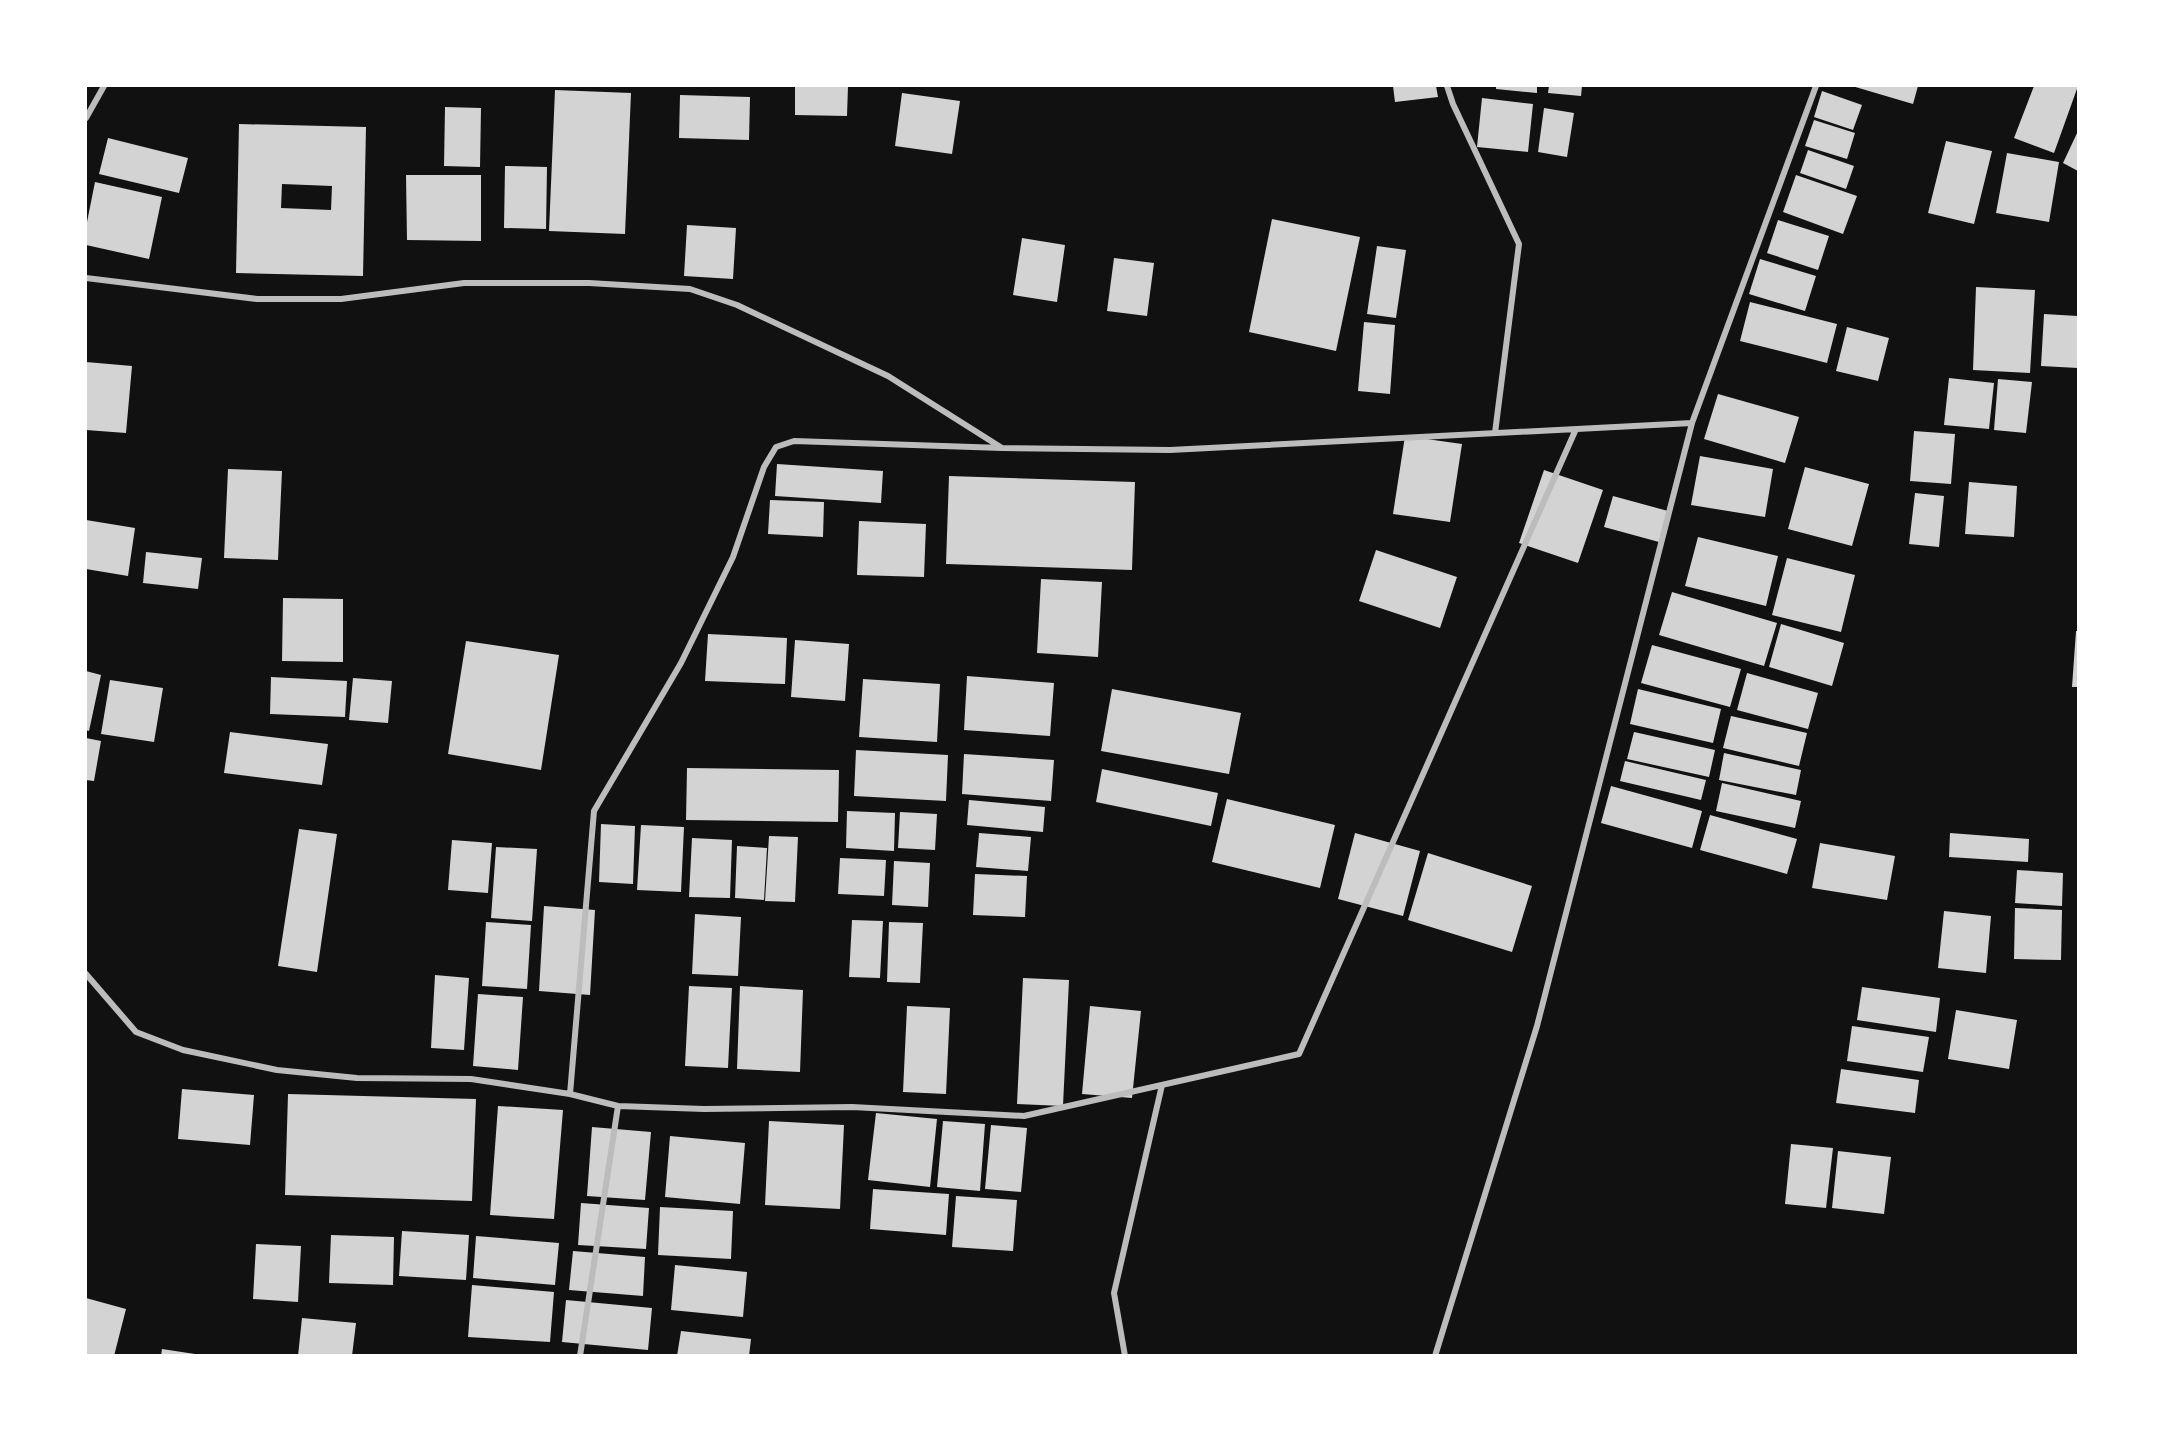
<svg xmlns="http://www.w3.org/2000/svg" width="2164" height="1441" font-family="'Space Grotesk',sans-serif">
  <rect width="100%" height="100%" fill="#111"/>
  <path fill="#d3d3d3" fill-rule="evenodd" d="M 795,86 L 848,86 L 847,116 L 795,115 Z
    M 1393,86 L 1436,86 L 1438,97 L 1395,102 Z
    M 1496,86 L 1537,86 L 1537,93 L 1496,89 Z
    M 1549,86 L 1582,86 L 1581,96 L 1548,93 Z
    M 1852,86 L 1918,86 L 1913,104 Z
    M 2034,86 L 2078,86 L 2054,153 L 2014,138 Z
    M 555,90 L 631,93 L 625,234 L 549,231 Z
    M 1822,91 L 1862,105 L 1853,130 L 1814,117 Z
    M 902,93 L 960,101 L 952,154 L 895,146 Z
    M 680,95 L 750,97 L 749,140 L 679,138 Z
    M 1482,98 L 1533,104 L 1528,152 L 1477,147 Z
    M 445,107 L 481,108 L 480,167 L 444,166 Z
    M 1544,108 L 1574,113 L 1567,157 L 1538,152 Z
    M 1814,120 L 1855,133 L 1847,159 L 1805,146 Z
    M 239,124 L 366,127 L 363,276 L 236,273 ZM 282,184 L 332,186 L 331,210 L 281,208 Z
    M 2078,131 L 2078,171 L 2063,163 Z
    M 108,138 L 188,158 L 179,193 L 99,174 Z
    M 1946,141 L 1992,151 L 1974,224 L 1928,213 Z
    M 1808,150 L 1854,166 L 1846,189 L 1800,173 Z
    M 2007,153 L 2059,162 L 2049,222 L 1996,213 Z
    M 505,166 L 547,167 L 546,229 L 504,228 Z
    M 406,175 L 481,175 L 481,241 L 407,240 Z
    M 1796,175 L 1857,196 L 1843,234 L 1783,212 Z
    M 95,182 L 162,197 L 149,259 L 86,245 L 86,227 Z
    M 1272,219 L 1360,237 L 1336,351 L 1249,332 Z
    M 1778,220 L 1829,236 L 1818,270 L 1767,253 Z
    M 687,225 L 736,228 L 733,279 L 684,276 Z
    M 1022,238 L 1065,245 L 1057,302 L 1013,295 Z
    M 1377,246 L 1406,250 L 1396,318 L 1367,314 Z
    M 1114,258 L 1154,263 L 1147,316 L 1107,311 Z
    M 1760,259 L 1816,276 L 1805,311 L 1749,294 Z
    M 1976,287 L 2035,290 L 2030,373 L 1973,370 Z
    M 1750,302 L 1837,324 L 1827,363 L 1740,341 Z
    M 2044,314 L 2078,316 L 2078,368 L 2041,366 Z
    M 1364,322 L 1395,325 L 1390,394 L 1358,391 Z
    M 1847,327 L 1889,338 L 1878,381 L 1836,371 Z
    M 86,362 L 132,366 L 126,433 L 86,430 Z
    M 1949,378 L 1994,383 L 1989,429 L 1944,425 Z
    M 1998,379 L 2032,382 L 2026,433 L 1994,430 Z
    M 1718,394 L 1799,417 L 1785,463 L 1704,439 Z
    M 1914,431 L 1955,434 L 1951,484 L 1910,481 Z
    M 1405,436 L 1462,444 L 1450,522 L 1393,514 Z
    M 1700,456 L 1773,469 L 1765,517 L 1691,505 Z
    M 777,464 L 883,471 L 881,503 L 775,496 Z
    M 1805,467 L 1869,484 L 1852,546 L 1788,529 Z
    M 228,469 L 282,471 L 278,560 L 224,558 Z
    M 1544,470 L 1603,490 L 1578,563 L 1519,543 Z
    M 949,476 L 1135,482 L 1132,570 L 946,564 Z
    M 1969,482 L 2017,486 L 2014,537 L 1965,534 Z
    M 1915,493 L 1944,496 L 1939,547 L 1909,544 Z
    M 1613,496 L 1668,511 L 1659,542 L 1604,527 Z
    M 770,500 L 824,502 L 823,537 L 768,534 Z
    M 86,520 L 135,528 L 128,576 L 86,569 Z
    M 859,521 L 926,524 L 924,577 L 857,575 Z
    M 1698,537 L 1778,556 L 1766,606 L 1685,586 Z
    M 1376,550 L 1457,577 L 1440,628 L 1359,601 Z
    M 146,552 L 202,558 L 198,589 L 143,583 Z
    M 1787,558 L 1855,575 L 1841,632 L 1772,615 Z
    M 1041,579 L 1102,582 L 1098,657 L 1037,653 Z
    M 1672,592 L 1777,623 L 1764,666 L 1659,635 Z
    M 283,598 L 343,599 L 343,662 L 282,661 Z
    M 1781,624 L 1844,643 L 1832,686 L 1769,667 Z
    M 2076,631 L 2078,631 L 2078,687 L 2072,687 Z
    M 708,634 L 787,638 L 785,684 L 705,681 Z
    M 795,640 L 849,644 L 845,701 L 791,697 Z
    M 466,641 L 559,655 L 541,770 L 448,754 Z
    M 1652,645 L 1741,669 L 1730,707 L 1641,683 Z
    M 86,671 L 101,675 L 89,731 L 86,730 Z
    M 1747,673 L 1818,693 L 1808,729 L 1737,710 Z
    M 967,676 L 1054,683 L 1050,736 L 964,730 Z
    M 271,677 L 347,681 L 345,717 L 270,714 Z
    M 353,678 L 392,681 L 388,723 L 349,720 Z
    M 863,679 L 940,684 L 937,742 L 859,737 Z
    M 110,680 L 163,688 L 154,742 L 101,734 Z
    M 1112,689 L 1241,713 L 1229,774 L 1101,751 Z
    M 1638,689 L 1721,709 L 1713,743 L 1630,724 Z
    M 1731,716 L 1807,733 L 1799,766 L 1723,748 Z
    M 230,732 L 328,744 L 322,785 L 224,773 Z
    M 1634,732 L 1715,750 L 1709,777 L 1627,759 Z
    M 86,738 L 101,741 L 94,781 L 86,780 Z
    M 856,750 L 948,755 L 946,801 L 854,796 Z
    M 1724,753 L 1801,770 L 1796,795 L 1719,780 Z
    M 964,754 L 1054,760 L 1051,801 L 962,794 Z
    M 1625,761 L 1706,780 L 1701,800 L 1620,781 Z
    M 687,768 L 839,770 L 838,822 L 686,820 Z
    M 1102,769 L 1218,793 L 1211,826 L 1096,802 Z
    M 1722,783 L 1801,801 L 1795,828 L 1716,811 Z
    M 1611,786 L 1702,811 L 1692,848 L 1601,823 Z
    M 1227,799 L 1335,825 L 1320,888 L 1212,862 Z
    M 969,800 L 1045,807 L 1043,832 L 967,825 Z
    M 847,811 L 895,813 L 894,851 L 846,848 Z
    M 900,812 L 937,814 L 935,850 L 898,848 Z
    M 1710,815 L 1797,839 L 1787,874 L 1700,850 Z
    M 601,824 L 635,826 L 633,884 L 599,882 Z
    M 641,825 L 684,827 L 681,892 L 637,890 Z
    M 299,829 L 337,834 L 317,972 L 278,966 Z
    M 979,833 L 1031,837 L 1028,871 L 976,867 Z
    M 1355,833 L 1420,851 L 1403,916 L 1338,899 Z
    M 1950,833 L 2029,839 L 2028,862 L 1949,857 Z
    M 769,836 L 798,837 L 795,902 L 765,901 Z
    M 692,838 L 732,840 L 730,898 L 689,897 Z
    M 452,840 L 492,843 L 488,893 L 448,890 Z
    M 1820,843 L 1895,856 L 1887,900 L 1812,888 Z
    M 737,846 L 767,848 L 764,900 L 735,898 Z
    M 496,847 L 537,849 L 532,921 L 491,918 Z
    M 1428,853 L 1532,886 L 1512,952 L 1408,920 Z
    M 840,858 L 886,860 L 884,896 L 838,894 Z
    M 894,861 L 930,863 L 928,907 L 892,905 Z
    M 2017,870 L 2063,873 L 2062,906 L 2015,903 Z
    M 975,874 L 1027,876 L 1025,917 L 973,915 Z
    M 544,906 L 595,910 L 590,995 L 539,991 Z
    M 2015,908 L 2062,910 L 2061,960 L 2014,959 Z
    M 1944,911 L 1991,916 L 1986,973 L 1938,968 Z
    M 695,914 L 741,917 L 738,976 L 692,974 Z
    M 852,920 L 883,921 L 880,978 L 849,977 Z
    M 486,922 L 531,925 L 527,989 L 482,986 Z
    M 889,922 L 923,923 L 920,983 L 887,982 Z
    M 435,975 L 469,978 L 464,1050 L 431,1048 Z
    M 1023,978 L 1069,980 L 1063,1106 L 1017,1104 Z
    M 689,986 L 732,988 L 728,1068 L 685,1066 Z
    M 740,986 L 803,990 L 800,1072 L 737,1069 Z
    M 1862,987 L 1940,998 L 1936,1032 L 1857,1020 Z
    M 478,994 L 523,997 L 518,1070 L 473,1066 Z
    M 907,1006 L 950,1008 L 946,1094 L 903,1092 Z
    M 1090,1006 L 1141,1011 L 1132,1098 L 1082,1094 Z
    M 1956,1010 L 2017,1020 L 2009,1069 L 1948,1059 Z
    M 1852,1026 L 1929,1037 L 1923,1072 L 1847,1061 Z
    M 1841,1069 L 1919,1080 L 1915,1113 L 1836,1103 Z
    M 182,1089 L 254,1095 L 250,1145 L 178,1139 Z
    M 288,1094 L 476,1099 L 472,1201 L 285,1195 Z
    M 498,1106 L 563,1110 L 554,1219 L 490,1215 Z
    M 876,1113 L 937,1119 L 930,1187 L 868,1180 Z
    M 769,1121 L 844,1125 L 840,1209 L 765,1205 Z
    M 943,1121 L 985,1124 L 980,1191 L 937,1187 Z
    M 991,1125 L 1027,1128 L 1021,1192 L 985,1189 Z
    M 592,1127 L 651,1132 L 645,1200 L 587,1196 Z
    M 670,1136 L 745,1143 L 740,1204 L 665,1197 Z
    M 1791,1144 L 1833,1148 L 1826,1208 L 1785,1204 Z
    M 1838,1151 L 1891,1157 L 1884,1214 L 1832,1208 Z
    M 873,1189 L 949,1194 L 946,1235 L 870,1229 Z
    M 956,1196 L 1017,1200 L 1013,1251 L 952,1247 Z
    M 581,1203 L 649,1208 L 646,1249 L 578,1245 Z
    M 660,1207 L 733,1211 L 731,1259 L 658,1255 Z
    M 402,1231 L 469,1235 L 466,1280 L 399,1276 Z
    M 331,1235 L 394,1237 L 393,1285 L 329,1283 Z
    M 476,1236 L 559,1243 L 555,1285 L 473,1278 Z
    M 256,1244 L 301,1246 L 298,1302 L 253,1299 Z
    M 573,1251 L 645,1257 L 643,1296 L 569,1290 Z
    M 675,1265 L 747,1272 L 743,1317 L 671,1310 Z
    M 472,1285 L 554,1292 L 550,1342 L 468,1337 Z
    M 86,1298 L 126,1309 L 114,1356 L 86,1356 Z
    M 566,1300 L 652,1308 L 648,1350 L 562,1342 Z
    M 302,1318 L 356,1323 L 352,1356 L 298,1356 Z
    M 681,1331 L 751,1339 L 749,1356 L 677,1356 Z
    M 162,1349 L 195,1354 L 195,1356 L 161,1356 Z"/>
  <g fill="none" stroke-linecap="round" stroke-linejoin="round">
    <path stroke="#bcbcbc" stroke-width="6" d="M 1447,86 L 1453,104 L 1519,244 L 1495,433
      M 86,118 L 104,86
      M 86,278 L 257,299 L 341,299 L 464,283 L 589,283 L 690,289 L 737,305 L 888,376 L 1002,448 L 1170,450 L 1692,423
      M 86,974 L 136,1032 L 183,1050 L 277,1070 L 357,1078 L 471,1079 L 570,1094 L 618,1106 L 704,1109 L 852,1107 L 1024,1116 L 1299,1054 L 1576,429
      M 570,1094 L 594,811 L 681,663 L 733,557 L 764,467 L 776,447 L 794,441 L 1002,448
      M 580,1356 L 618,1106
      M 1125,1356 L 1114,1293 L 1162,1085
      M 1435,1356 L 1537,1026 L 1692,423 L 1816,86"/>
  </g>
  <rect width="2164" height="1441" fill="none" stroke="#ffffff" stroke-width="174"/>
</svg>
